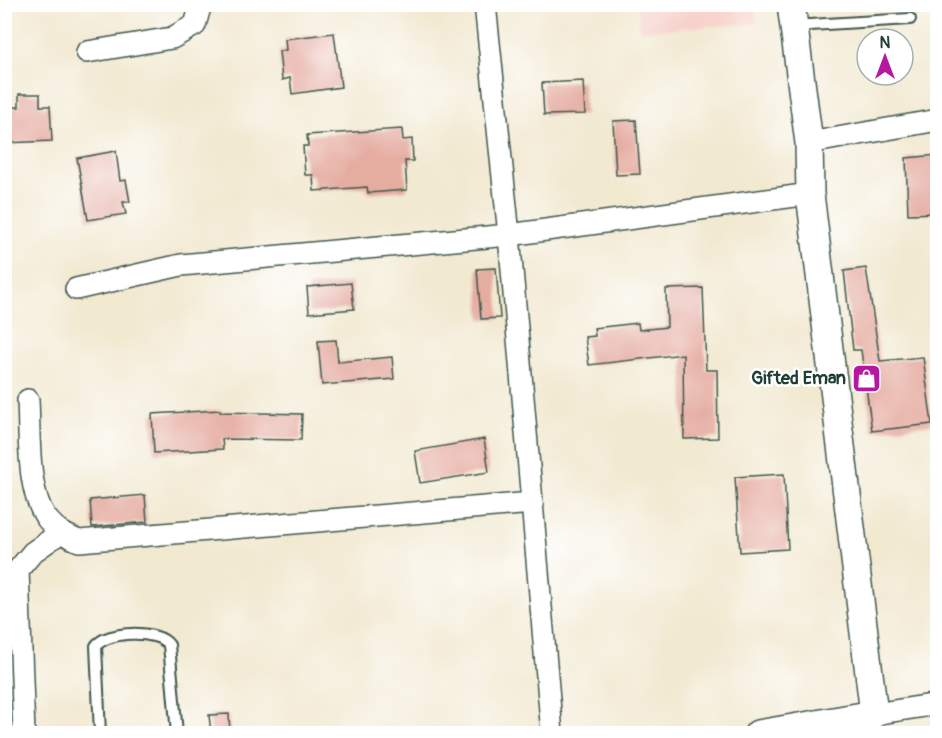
<svg xmlns="http://www.w3.org/2000/svg" width="942" height="738" font-family="Pangolin,sans-serif">
  <rect width="100%" height="100%" fill="#fff"/>
  <filter id="ink" filterUnits="userSpaceOnUse"><feTurbulence type="fractalNoise" baseFrequency=".0167" numOctaves="2"/><feDisplacementMap in="SourceGraphic" scale="12" xChannelSelector="R" yChannelSelector="G"/><feConvolveMatrix kernelMatrix="1 2 1 2 8 2 1 2 1" color-interpolation-filters="sRGB"/></filter>
  <filter id="wash" filterUnits="userSpaceOnUse"><feTurbulence type="fractalNoise" baseFrequency=".008" numOctaves="4" result="noise"/><feDisplacementMap in="SourceGraphic" scale="24" xChannelSelector="R" yChannelSelector="G"/><feGaussianBlur stdDeviation="1.35" result="paint"/><feColorMatrix in="noise" values="0 0 0 0 0 0 0 0 0 0 0 0 0 0 0 0 0 1.4 0 .05"/><feComposite in="paint" operator="in"/></filter>
  <g filter="url(#wash)">
    <rect width="100%" height="100%" fill="#f2e9d1"/>
    <path fill="#f7d0ca" d="M 637,5 L 755,5 L 757,23 L 640,31 Z"/>
    <g id="blocks">
      <path fill="#e5aca0" d="M 334,33 L 341,87 L 292,94 L 290,78 L 282,80 L 279,51 L 286,50 L 285,39 Z
        M 583,81 L 585,114 L 544,115 L 542,83 Z
        M 19,94 L 40,94 L 40,106 L 50,106 L 52,141 L 4,143 L 4,107 L 19,107 Z
        M 636,120 L 640,174 L 616,175 L 613,121 Z
        M 402,129 L 403,140 L 412,139 L 413,161 L 405,161 L 407,190 L 368,193 L 367,187 L 314,191 L 313,175 L 305,175 L 303,146 L 308,146 L 307,135 Z
        M 116,151 L 120,181 L 126,180 L 130,202 L 123,202 L 126,214 L 88,220 L 77,158 Z
        M 938,155 L 938,213 L 908,214 L 906,158 Z
        M 496,268 L 500,318 L 481,319 L 477,269 Z
        M 866,268 L 880,361 L 923,357 L 932,424 L 872,431 L 861,350 L 853,350 L 844,271 Z
        M 351,283 L 354,309 L 309,313 L 307,287 Z
        M 703,288 L 706,370 L 717,370 L 718,438 L 684,439 L 683,354 L 589,365 L 585,337 L 595,336 L 594,328 L 638,323 L 639,330 L 667,327 L 666,289 Z
        M 336,340 L 338,362 L 392,357 L 394,379 L 322,385 L 318,341 Z
        M 220,410 L 220,412 L 302,414 L 301,440 L 222,439 L 223,449 L 154,453 L 152,414 Z
        M 484,439 L 489,472 L 420,483 L 415,451 Z
        M 784,474 L 788,549 L 740,552 L 735,477 Z
        M 145,495 L 147,522 L 92,527 L 90,500 Z
        M 229,714 L 230,734 L 211,734 L 209,715 Z"/>
    </g>
  </g>
  <g filter="url(#ink)">
    <use href="#blocks" fill-opacity="0" stroke="#3f574c" stroke-width="1.5"/>
    <g fill="none" stroke-linecap="round" stroke-linejoin="round">
      <defs>
        <path id="service" d="M 793,26 L 910,19
          M 100,734 L 96,646 C 106,631 158,629 169,645 L 177,734"/>
        <path id="minor" d="M 485,4 L 509,235 L 552,734
          M 87,52 L 172,38 L 195,25 L 201,4
          M 809,143 L 938,120
          M 76,289 L 181,265 L 509,235 L 810,194
          M 28,400 C 30,434 26,493 48,520 C 57,531 67,536 79,541 L 532,503
          M 24,734 L 18,570 L 33,552 L 60,533
          M 858,734 L 874,714 L 938,704"/>
        <path id="tertiary" d="M 758,734 L 874,714 L 810,194 L 809,143 L 791,4"/>
      </defs>
      <use href="#service" stroke="#3f574c" stroke-width="14"/>
      <use href="#minor" stroke="#3f574c" stroke-width="24"/>
      <use href="#tertiary" stroke="#3f574c" stroke-width="30"/>
      <use href="#service" stroke="#fff" stroke-width="10"/>
      <use href="#minor" stroke="#fff" stroke-width="21"/>
      <use href="#tertiary" stroke="#fff" stroke-width="27"/>
    </g>
  </g>
  <defs>
    <symbol id="shop-square" viewBox="-11 -11 22 22"><rect x="-9" y="-9" width="18" height="18" rx="4" fill="#b5179e" stroke="#fff"/><path d="M-5-2.5h2.3a2.7 3.5 0 0 1 5.4 0H5L5.5 6h-11ZM-1.5-2.5h3a1.5 2.3 0 0 0-3 0Z" fill="#fff"/></symbol>
  </defs>
  <g fill-rule="evenodd">
    <use href="#shop-square" x="850" y="362" width="33" height="33"/>
  </g>
  <g text-anchor="middle" dominant-baseline="central" stroke-width="5" stroke-linejoin="round" paint-order="stroke">
    <g font-size="18" font-weight="bold" fill="#1f3d34" stroke="#fff" text-anchor="end">
      <text x="846" y="378">Gifted Eman</text>
    </g>
  </g>
  <rect width="942" height="738" fill="none" stroke="#fff" stroke-width="24"/>
  <g transform="translate(885 57)"><circle r="28" fill="#ffffff" stroke="#a5b1ae" stroke-width="1.5"/>
  <path d="M0-4.5L10 22L0 15L-10 22Z" fill="#b5179e"/>
  <text y="-9" font-size="16" font-weight="bold" text-anchor="middle" fill="#1f3d34">N</text>
  </g>
</svg>
